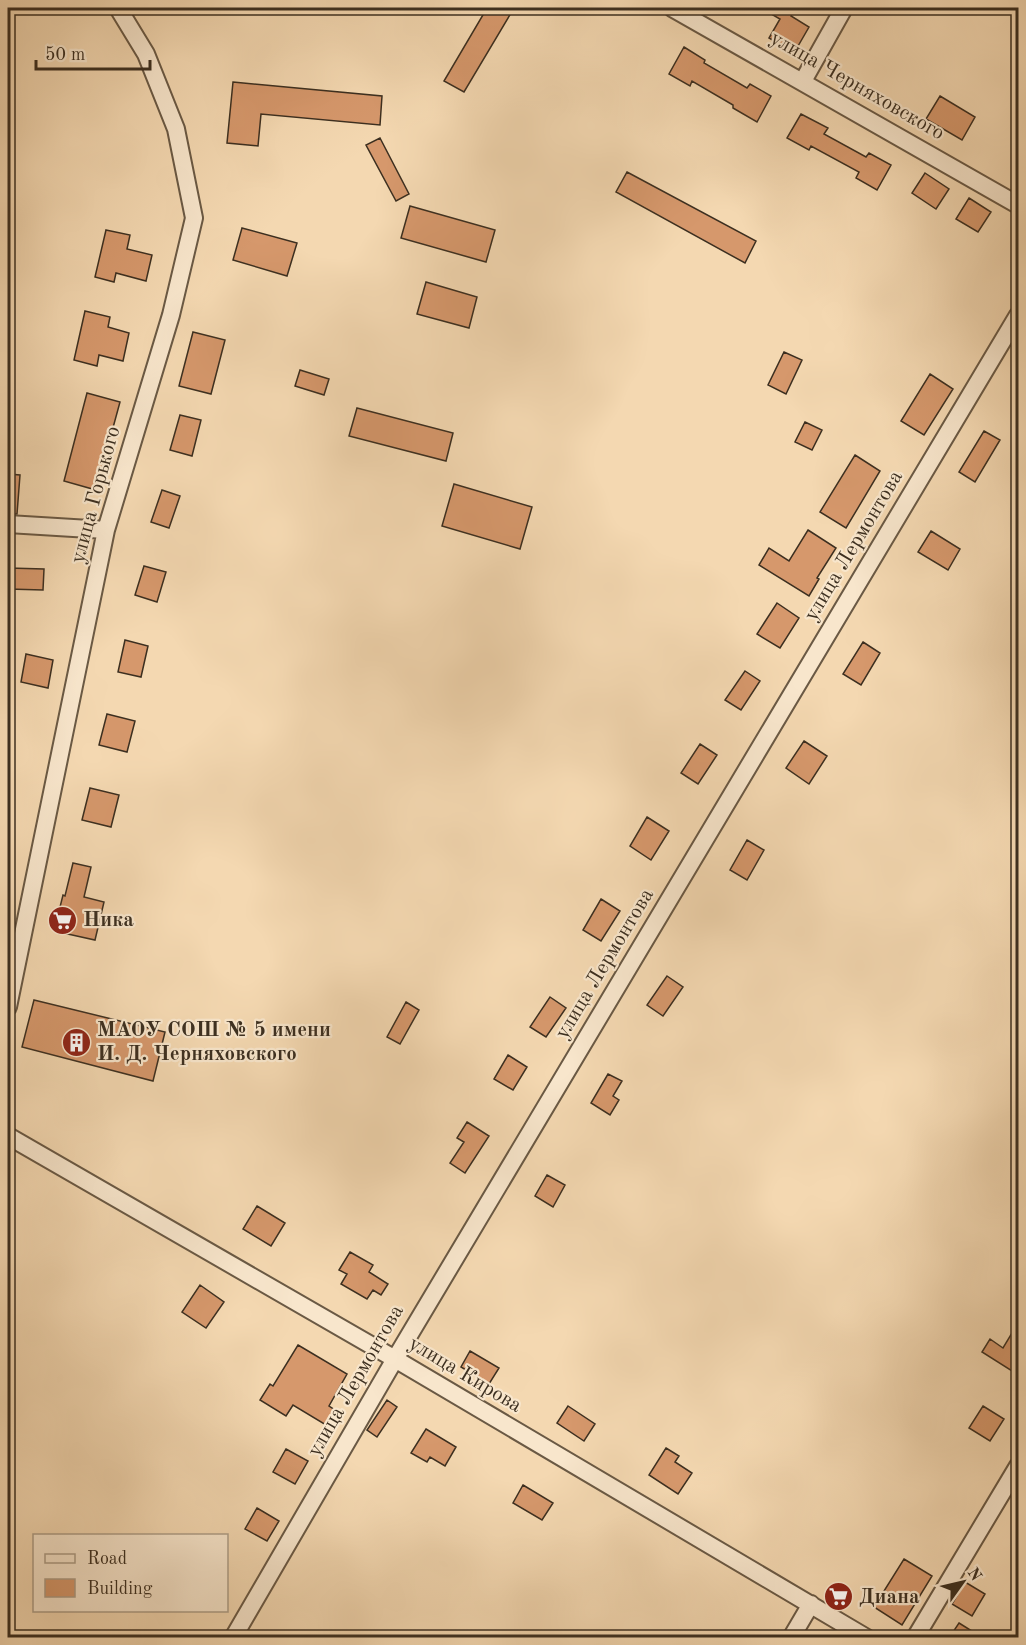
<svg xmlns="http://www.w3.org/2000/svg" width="1026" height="1645" font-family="'Old Standard TT',serif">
  <rect width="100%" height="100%" fill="#f4d8b1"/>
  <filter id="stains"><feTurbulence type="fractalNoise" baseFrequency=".00333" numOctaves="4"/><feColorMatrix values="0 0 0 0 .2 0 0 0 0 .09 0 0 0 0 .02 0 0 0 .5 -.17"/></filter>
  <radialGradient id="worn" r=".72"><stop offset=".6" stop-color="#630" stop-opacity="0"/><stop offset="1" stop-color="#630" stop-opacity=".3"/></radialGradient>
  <path fill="#d6986c" stroke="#3c2f20" stroke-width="1.5" d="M 487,8 L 514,8 L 464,92 L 444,81 Z
    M 761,8 L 796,8 L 791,16 L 809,27 L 794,53 L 769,38 L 780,19 Z
    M 684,47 L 705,60 L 704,63 L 747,88 L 750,84 L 771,96 L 757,122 L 733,108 L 733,105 L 692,81 L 690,86 L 669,74 Z
    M 233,82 L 382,96 L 380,125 L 261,114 L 258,146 L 227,143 Z
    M 940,96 L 975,117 L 962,140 L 926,119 Z
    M 801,114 L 828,128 L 824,134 L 866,157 L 869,153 L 891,165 L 877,190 L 856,178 L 859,172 L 811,146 L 809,150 L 787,138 Z
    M 380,138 L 409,194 L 396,201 L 366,145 Z
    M 627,172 L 756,241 L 745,263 L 616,192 Z
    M 925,173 L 949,189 L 936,209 L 912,193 Z
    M 969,198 L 991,212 L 978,232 L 956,219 Z
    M 410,206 L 495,230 L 486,262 L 401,238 Z
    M 242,228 L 297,243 L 287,276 L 233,260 Z
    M 106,230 L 130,235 L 127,249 L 152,255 L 146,281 L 116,273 L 114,282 L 95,277 Z
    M 426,282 L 477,297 L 469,328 L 417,314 Z
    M 85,311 L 110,317 L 108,327 L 129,333 L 123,361 L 99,355 L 97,366 L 74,360 Z
    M 193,332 L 225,340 L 211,394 L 179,386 Z
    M 784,352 L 802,360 L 786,394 L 768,385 Z
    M 300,370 L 329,379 L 324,395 L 295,386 Z
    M 930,374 L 953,389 L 924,435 L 901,421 Z
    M 87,393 L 120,402 L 96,490 L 64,481 Z
    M 357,408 L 453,433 L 446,461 L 349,436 Z
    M 180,415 L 201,420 L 192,456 L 170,450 Z
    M 805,422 L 822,430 L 812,450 L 795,442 Z
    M 984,431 L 1000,440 L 975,482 L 959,472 Z
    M 855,455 L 880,471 L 846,528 L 820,512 Z
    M 8,474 L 20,475 L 17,514 L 8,514 Z
    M 454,484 L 532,507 L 520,549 L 442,526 Z
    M 162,490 L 180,496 L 169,528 L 151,522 Z
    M 808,530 L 836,548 L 817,578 L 819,579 L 809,596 L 759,565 L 769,548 L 789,561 Z
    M 931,531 L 960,549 L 948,570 L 918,552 Z
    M 144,566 L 166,572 L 157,602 L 135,595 Z
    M 8,568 L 44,569 L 43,590 L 8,589 Z
    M 777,603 L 799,618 L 780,648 L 757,634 Z
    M 125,640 L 148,646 L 141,677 L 118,672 Z
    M 863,642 L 880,653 L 861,685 L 843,674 Z
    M 26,654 L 53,660 L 48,688 L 21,682 Z
    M 745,671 L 760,681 L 741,710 L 725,700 Z
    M 107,714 L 135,721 L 127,752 L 99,745 Z
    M 804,741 L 827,756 L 809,784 L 786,768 Z
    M 700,744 L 717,755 L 698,784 L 681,773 Z
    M 90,788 L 119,795 L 111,827 L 82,820 Z
    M 647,817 L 669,831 L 651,860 L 630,846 Z
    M 747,840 L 764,850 L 747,880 L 730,870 Z
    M 73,863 L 91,867 L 84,897 L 104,902 L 95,940 L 54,931 L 63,895 L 65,896 Z
    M 601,899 L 620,911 L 601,941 L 583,930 Z
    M 667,976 L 683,987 L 663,1016 L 647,1005 Z
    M 550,997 L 566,1008 L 546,1037 L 530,1027 Z
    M 34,1000 L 165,1032 L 153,1081 L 22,1047 Z
    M 406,1002 L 419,1010 L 400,1044 L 387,1037 Z
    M 508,1055 L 527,1067 L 513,1090 L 494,1079 Z
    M 608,1074 L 622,1081 L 613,1096 L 619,1100 L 610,1115 L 591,1103 Z
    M 467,1122 L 489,1136 L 465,1173 L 450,1163 L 464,1142 L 457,1138 Z
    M 547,1175 L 565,1185 L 553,1207 L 535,1196 Z
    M 257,1206 L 285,1223 L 271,1246 L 243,1229 Z
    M 350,1252 L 373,1265 L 369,1272 L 388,1284 L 381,1295 L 373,1290 L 367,1299 L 341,1284 L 347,1274 L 339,1270 Z
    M 200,1285 L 224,1302 L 206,1328 L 182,1312 Z
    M 1018,1323 L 1018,1360 L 1012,1371 L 982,1352 L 990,1339 L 1003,1348 Z
    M 298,1345 L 347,1374 L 329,1406 L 335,1410 L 326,1425 L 293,1405 L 286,1416 L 260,1400 L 270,1384 L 273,1386 Z
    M 470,1351 L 499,1368 L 489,1384 L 461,1367 Z
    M 387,1400 L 397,1407 L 377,1437 L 367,1430 Z
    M 568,1406 L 595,1424 L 584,1441 L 557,1423 Z
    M 983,1406 L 1004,1419 L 990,1441 L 969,1428 Z
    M 426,1429 L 456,1447 L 445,1466 L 430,1457 L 427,1462 L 411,1453 Z
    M 666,1448 L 679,1456 L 675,1462 L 692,1473 L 678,1494 L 649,1475 Z
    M 286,1449 L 308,1461 L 295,1484 L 273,1472 Z
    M 523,1485 L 553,1503 L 542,1520 L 513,1503 Z
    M 257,1508 L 279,1521 L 267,1541 L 245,1529 Z
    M 904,1559 L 932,1576 L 902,1625 L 874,1607 Z
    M 965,1582 L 985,1594 L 972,1616 L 952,1604 Z
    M 959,1623 L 983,1638 L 949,1638 Z"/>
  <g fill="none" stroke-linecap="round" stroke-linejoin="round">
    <defs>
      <path id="street" d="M 672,8 L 1018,205
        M 803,81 L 844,8
        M 8,524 L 106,530
        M 8,1007 L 106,530 L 171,315 L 194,218 L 176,129 L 146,54 L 118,8
        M 8,1136 L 395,1359 L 867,1638
        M 233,1638 L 395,1359 L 1018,315
        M 791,1638 L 811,1604
        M 915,1638 L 1018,1466"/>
    </defs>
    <use href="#street" stroke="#6a5944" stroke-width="20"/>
    <use href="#street" stroke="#f8e6cc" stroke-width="16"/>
  </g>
  <defs>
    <symbol id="supermarket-disc" viewBox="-11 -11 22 22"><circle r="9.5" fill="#8f2418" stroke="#f8e6cc"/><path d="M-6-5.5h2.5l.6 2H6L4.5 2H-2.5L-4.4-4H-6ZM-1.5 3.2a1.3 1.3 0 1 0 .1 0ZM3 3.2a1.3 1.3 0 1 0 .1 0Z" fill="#fff"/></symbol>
    <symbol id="building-disc" viewBox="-11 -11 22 22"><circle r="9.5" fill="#8f2418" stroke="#f8e6cc"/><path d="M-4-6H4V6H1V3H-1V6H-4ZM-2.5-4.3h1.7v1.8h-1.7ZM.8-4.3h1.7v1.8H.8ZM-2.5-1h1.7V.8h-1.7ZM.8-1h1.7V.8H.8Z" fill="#fff"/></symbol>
  </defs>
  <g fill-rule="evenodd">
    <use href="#supermarket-disc" x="46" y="904" width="33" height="33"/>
    <use href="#building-disc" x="60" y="1026" width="33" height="33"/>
    <use href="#supermarket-disc" x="822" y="1580" width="33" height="33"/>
  </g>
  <g text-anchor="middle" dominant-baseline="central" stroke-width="4.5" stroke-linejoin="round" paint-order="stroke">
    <g font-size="21" fill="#3c2f20" stroke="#f8e6cc">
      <text transform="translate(857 86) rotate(30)">улица Черняховского</text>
      <text transform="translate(96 495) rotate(-75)">улица Горького</text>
      <text transform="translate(854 546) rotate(-59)">улица Лермонтова</text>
      <text transform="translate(605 964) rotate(-59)">улица Лермонтова</text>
      <text transform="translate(465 1375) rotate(31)">улица Кирова</text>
      <text transform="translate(356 1381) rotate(-60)">улица Лермонтова</text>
    </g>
    <g font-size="21" font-weight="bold" fill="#3c2f20" stroke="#f8e6cc" text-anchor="start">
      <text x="83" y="920">Ника</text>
      <text x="97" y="1030">МАОУ СОШ № 5 имени<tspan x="97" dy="24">И. Д. Черняховского</tspan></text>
      <text x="859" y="1597">Диана</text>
    </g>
  </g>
  <rect width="1026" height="1645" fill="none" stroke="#f4d8b1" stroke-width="30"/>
  <rect x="9" y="9" width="1008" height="1627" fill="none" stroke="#3c2f20" stroke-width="3"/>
  <rect x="15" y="15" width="996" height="1615" fill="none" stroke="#3c2f20" stroke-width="1.5"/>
  <rect x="33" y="1534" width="195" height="78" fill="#f8e6cc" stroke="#ad9d87" stroke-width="1.5"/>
  <rect x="45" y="1554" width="30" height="9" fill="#f8e6cc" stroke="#ad9d87" stroke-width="1.5"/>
  <text x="87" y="1564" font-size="18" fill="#3c2f20">Road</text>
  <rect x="45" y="1579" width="30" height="18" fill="#d6986c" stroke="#ad9d87" stroke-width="1.5"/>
  <text x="87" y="1594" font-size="18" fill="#3c2f20">Building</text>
  <g transform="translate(963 1582) rotate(56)" stroke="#f8e6cc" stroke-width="4.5" paint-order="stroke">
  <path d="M0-4.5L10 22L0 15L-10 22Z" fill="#3c2f20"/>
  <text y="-9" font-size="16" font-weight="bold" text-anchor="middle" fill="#3c2f20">N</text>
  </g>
  <path d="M36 60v9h114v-9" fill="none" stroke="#3c2f20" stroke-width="3"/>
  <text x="45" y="60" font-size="18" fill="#3c2f20" stroke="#f8e6cc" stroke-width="4.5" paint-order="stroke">50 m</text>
  <rect width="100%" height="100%" filter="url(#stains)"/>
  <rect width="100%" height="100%" fill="url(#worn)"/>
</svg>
